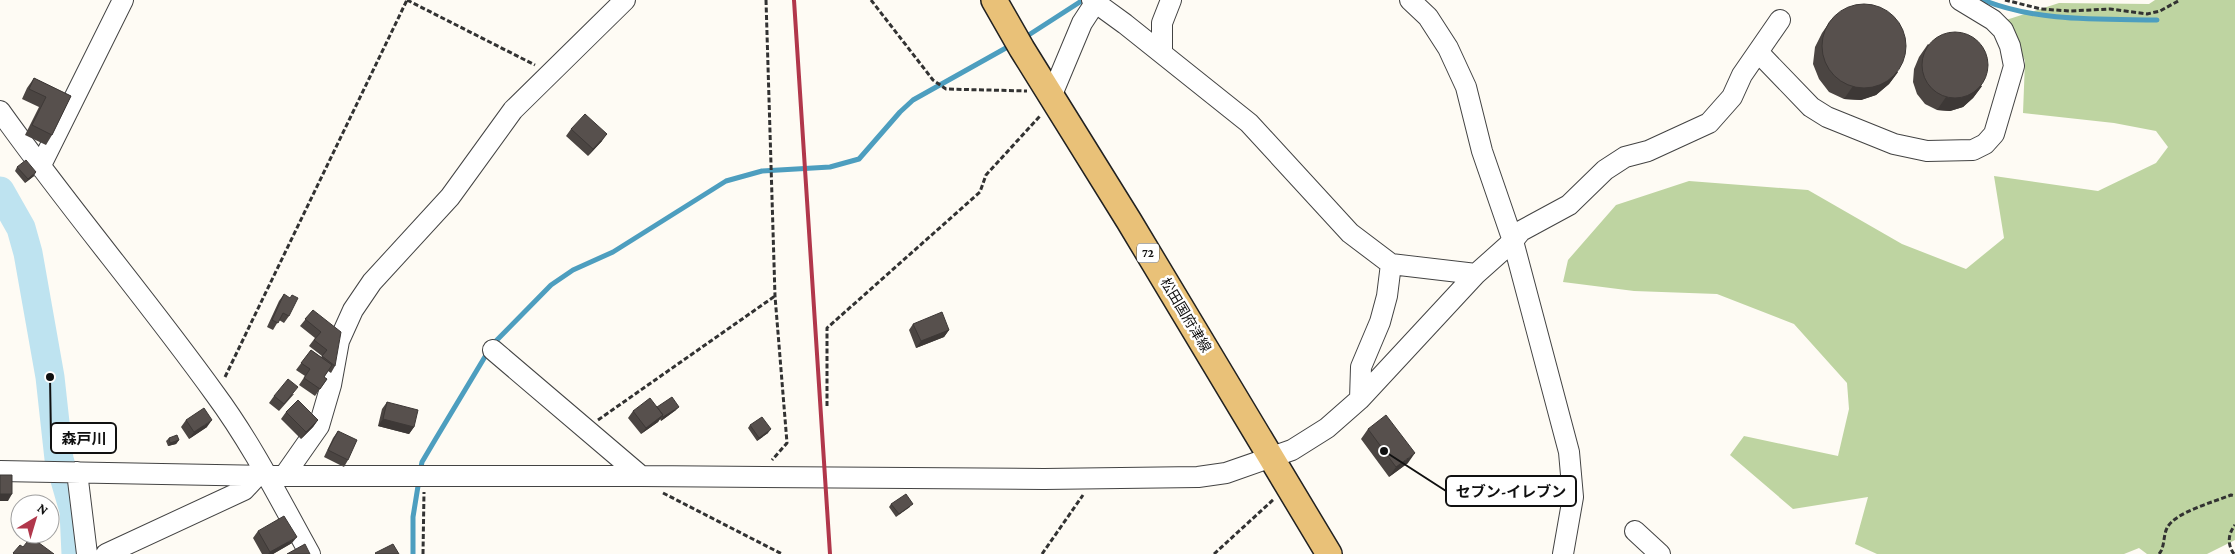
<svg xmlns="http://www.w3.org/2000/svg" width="2235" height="554" font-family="'Crimson Pro','Noto Sans JP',serif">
  <rect width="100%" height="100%" fill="#fefbf4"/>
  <path fill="#bed4a1" d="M 2155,0 L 2235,0 L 2235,540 L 2207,554 L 2147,554 L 2139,548 L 2124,554 L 1877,554 L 1855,544 L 1868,497 L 1793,509 L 1730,455 L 1744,436 L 1838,456 L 1849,409 L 1847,383 L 1794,324 L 1717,294 L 1634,291 L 1563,282 L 1568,260 L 1616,205 L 1689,181 L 1808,190 L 1902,244 L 1966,269 L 2004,238 L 1994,176 L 2098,191 L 2156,163 L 2168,147 L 2156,131 L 2114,123 L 2023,113 L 2025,61 L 2006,20 L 2059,3 L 2149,4 Z"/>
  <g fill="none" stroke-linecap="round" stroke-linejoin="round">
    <path stroke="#4d9ebf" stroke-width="5" d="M 1983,0 C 2037,22 2099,19 2157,20
      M 1024,38 L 1083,0
      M 420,472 L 422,462 L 435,440 L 492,345 L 551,285 L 573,270 L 613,252 L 726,181 L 762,171 L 830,167 L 859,159 L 900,112 L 913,100 L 1013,44
      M 413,554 L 413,517 L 419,480"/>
    <path stroke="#bee3f0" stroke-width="29" d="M 0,191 L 21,228 L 28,253 L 50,377 L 59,459 L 74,511 L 76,554"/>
    <defs>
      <path id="minor" d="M 1092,0 L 1125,24 L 1249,123 L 1350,233 L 1391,264 L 1476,274
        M 1758,52 L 1811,107 L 1827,117 L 1894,144 L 1927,151 L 1973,150 L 1985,144 L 1994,134 L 2014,66 L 2010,46 L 2003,30 L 1993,20 L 1960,0
        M 1162,53 L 1162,23 L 1171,0
        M 1051,97 L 1082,23 L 1097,0
        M 0,111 C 69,208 146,298 215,394 C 252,444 280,500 310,554
        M 40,167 L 123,0
        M 493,350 L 641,476
        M 1360,399 L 1361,367 L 1380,322 L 1387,296 L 1391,264
        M 0,471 L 268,476 L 641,476 L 1044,479 L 1198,477 L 1226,473 L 1292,450 L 1327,428 L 1360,399 L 1476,274 L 1513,241 L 1482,151 L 1466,87 L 1448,48 L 1428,17 L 1410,0
        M 77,472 L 87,554
        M 284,476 L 319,426 L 331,385 L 339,341 L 353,310 L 372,282 L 450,197 L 513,110 L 625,0
        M 1635,531 L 1660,554
        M 106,554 L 244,490 L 257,476
        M 1563,554 L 1573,497 L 1569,452 L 1513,241 L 1521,231 L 1569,205 L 1605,170 L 1625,157 L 1648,151 L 1709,123 L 1732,97 L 1742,75 L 1780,20"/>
      <path id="major" d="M 994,0 L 1022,49 L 1129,221 L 1329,554"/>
    </defs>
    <use href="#minor" stroke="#434343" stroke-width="22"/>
    <use href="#major" stroke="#212121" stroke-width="28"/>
    <path stroke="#323232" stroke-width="3" stroke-dasharray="5 2.5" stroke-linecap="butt" d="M 407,0 L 535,65
      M 766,0 L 775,296 L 787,443 L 772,460
      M 871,0 L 933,80 L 946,89 L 1027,91
      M 2005,0 L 2041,9 L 2070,11 L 2110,9 L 2147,14 L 2160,11 L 2180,0
      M 225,377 L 407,0
      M 827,406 L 827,328 L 980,192 L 986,175 L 1040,116
      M 598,420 L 775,296
      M 663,493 L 782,554
      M 423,554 L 424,492
      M 1042,554 L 1083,495
      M 1214,554 L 1274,499
      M 2159,554 C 2165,547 2163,536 2167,528 C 2175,512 2214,502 2231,495 L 2235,496
      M 2234,554 C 2227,544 2228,534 2235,525"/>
    <use href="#minor" stroke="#fff" stroke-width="20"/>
    <use href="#major" stroke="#e9c178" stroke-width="25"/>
    <path stroke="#b1374b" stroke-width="4" d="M 794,0 L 830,554"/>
  </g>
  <path fill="#4b4542" d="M 1831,20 L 1898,72 L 1889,84 L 1876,95 L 1861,100 L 1844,99 L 1829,92 L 1819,79 L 1813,64 L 1815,47 L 1822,33 Z
    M 1928,44 L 1982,86 L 1973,98 L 1963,107 L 1950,111 L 1937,110 L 1925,104 L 1917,94 L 1913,82 L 1914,69 L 1919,57 Z
    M 34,78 L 71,96 L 52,135 L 46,145 L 25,135 L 39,107 L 22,99 L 27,88 Z
    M 571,129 L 602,141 L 588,156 L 566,136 Z
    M 17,167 L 34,176 L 25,183 L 15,171 Z
    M 284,294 L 289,316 L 284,323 L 279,320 L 273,330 L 267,327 L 279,301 Z
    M 313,310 L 335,366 L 331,373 L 328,371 L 324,377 L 327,379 L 315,396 L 299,385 L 305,376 L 296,370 L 311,350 L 321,357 L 322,356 L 309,346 L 315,338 L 300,326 Z
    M 913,324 L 949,330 L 944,337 L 916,348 L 909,330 Z
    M 294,394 L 279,411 L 269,403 L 274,396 Z
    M 387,402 L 414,427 L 409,434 L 378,426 L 382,409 Z
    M 657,407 L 676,410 L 661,421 L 660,419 L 658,422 L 641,434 L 628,418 L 633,411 Z
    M 286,412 L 318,420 L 313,427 L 301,439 L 281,419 Z
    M 186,420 L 207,427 L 189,439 L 181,427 Z
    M 750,425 L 768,433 L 757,441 L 748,428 Z
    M 1368,429 L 1408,463 L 1389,477 L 1361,439 Z
    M 338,431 L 348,460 L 344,467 L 324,457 L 333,438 Z
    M 169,438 L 179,440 L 176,444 L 168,446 L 166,441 Z
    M 891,504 L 910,507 L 896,517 L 889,507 Z
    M 258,531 L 292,543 L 273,554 L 262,554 L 253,538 Z"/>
  <path fill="#3d3836" d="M 1898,72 L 1889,84 L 1876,95 L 1861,100 L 1844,99 L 1853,86 Z
    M 1982,86 L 1973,98 L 1963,107 L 1950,111 L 1937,110 L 1946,97 Z
    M 607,134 L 602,141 L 588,156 L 593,149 Z
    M 36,172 L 34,176 L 25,183 L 28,179 Z
    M 949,330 L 944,337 L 916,348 L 921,341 Z
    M 679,407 L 676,410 L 661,421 L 663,417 Z
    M 663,415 L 658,422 L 641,434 L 646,428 Z
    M 383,419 L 414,427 L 409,434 L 378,426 Z
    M 212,420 L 207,427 L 189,439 L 194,432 Z
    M 318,420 L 313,427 L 301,439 L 306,432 Z
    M 771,429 L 768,433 L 757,441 L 759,438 Z
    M 179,440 L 176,444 L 168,446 L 170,443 Z
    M 1415,453 L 1408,463 L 1389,477 L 1396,467 Z
    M 0,494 L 12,494 L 8,501 L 0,501 Z
    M 297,537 L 292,543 L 273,554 L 268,554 L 270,552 Z"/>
  <path fill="#57504d" stroke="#3d3836" d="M1822 46a42 42 0 1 1 84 0a42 42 0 1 1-84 0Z
    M1922 65a33 33 0 1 1 66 0a33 33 0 1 1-66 0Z
    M 34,78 L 71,96 L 52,135 L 32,125 L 46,97 L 29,89 Z
    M 585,114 L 607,134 L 593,149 L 571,129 Z
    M 26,160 L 36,172 L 28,179 L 17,167 Z
    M 284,294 L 290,298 L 292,295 L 298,298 L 289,316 L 283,313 L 278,323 L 272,320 Z
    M 313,310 L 341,332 L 335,366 L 322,356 L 327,350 L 314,340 L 321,332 L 305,319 Z
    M 942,312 L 949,330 L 921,341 L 913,324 Z
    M 311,350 L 332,365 L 324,377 L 327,379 L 320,389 L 304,378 L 310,369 L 301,363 Z
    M 288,379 L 298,387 L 284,404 L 274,396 Z
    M 672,397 L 679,407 L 663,417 L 662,415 L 663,415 L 657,407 Z
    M 650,398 L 663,415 L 646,428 L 633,411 Z
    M 298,400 L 318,420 L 306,432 L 286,412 Z
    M 387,402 L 418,410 L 414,427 L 383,419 Z
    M 204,408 L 212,420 L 194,432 L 186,420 Z
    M 1386,415 L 1415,453 L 1396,467 L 1368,429 Z
    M 762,417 L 771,429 L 759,438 L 750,425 Z
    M 338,431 L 357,440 L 348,460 L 328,450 Z
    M 177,435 L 179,440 L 170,443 L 169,438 Z
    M 0,475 L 12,475 L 12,494 L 0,494 Z
    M 906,494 L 913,504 L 899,514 L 891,504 Z
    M 284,516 L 297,537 L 270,552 L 258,531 Z
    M 31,537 L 54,554 L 14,554 L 13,553 L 20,545 L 23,547 Z
    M 305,544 L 310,554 L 287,554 Z
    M 393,544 L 399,554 L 376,554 L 375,553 Z"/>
  <g text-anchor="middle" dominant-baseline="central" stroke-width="5" stroke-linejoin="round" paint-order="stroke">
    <rect fill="#fff" stroke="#585858" stroke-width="1" x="1137" y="243.5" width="22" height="19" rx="4"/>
    <g font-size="12" font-weight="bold" fill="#101010">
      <text x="1148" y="253">72</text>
    </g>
    <g font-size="14" fill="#101010" stroke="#fff">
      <text transform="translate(1186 315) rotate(59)">松田国府津線</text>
    </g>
  </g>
  <path fill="none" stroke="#101010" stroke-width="2" d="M50 377L51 438M1384 451L1446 491"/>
  <g fill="#101010" stroke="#fff" stroke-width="2">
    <circle cx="50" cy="377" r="5"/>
    <circle cx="1384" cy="451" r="5"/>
  </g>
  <g fill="#fff" stroke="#101010" stroke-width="2">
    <rect x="51" y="423" width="65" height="30" rx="5"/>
    <rect x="1446" y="476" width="130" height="30" rx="5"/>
  </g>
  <g font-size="15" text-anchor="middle" font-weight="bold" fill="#101010">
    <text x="84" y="444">森戸川</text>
    <text x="1511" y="497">セブン-イレブン</text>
  </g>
  <g transform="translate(35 519) rotate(38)"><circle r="24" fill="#ffffff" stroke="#9f9f9f"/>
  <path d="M0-4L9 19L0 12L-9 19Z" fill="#b1374b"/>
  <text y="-8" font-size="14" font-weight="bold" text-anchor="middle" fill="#101010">N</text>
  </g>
</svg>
